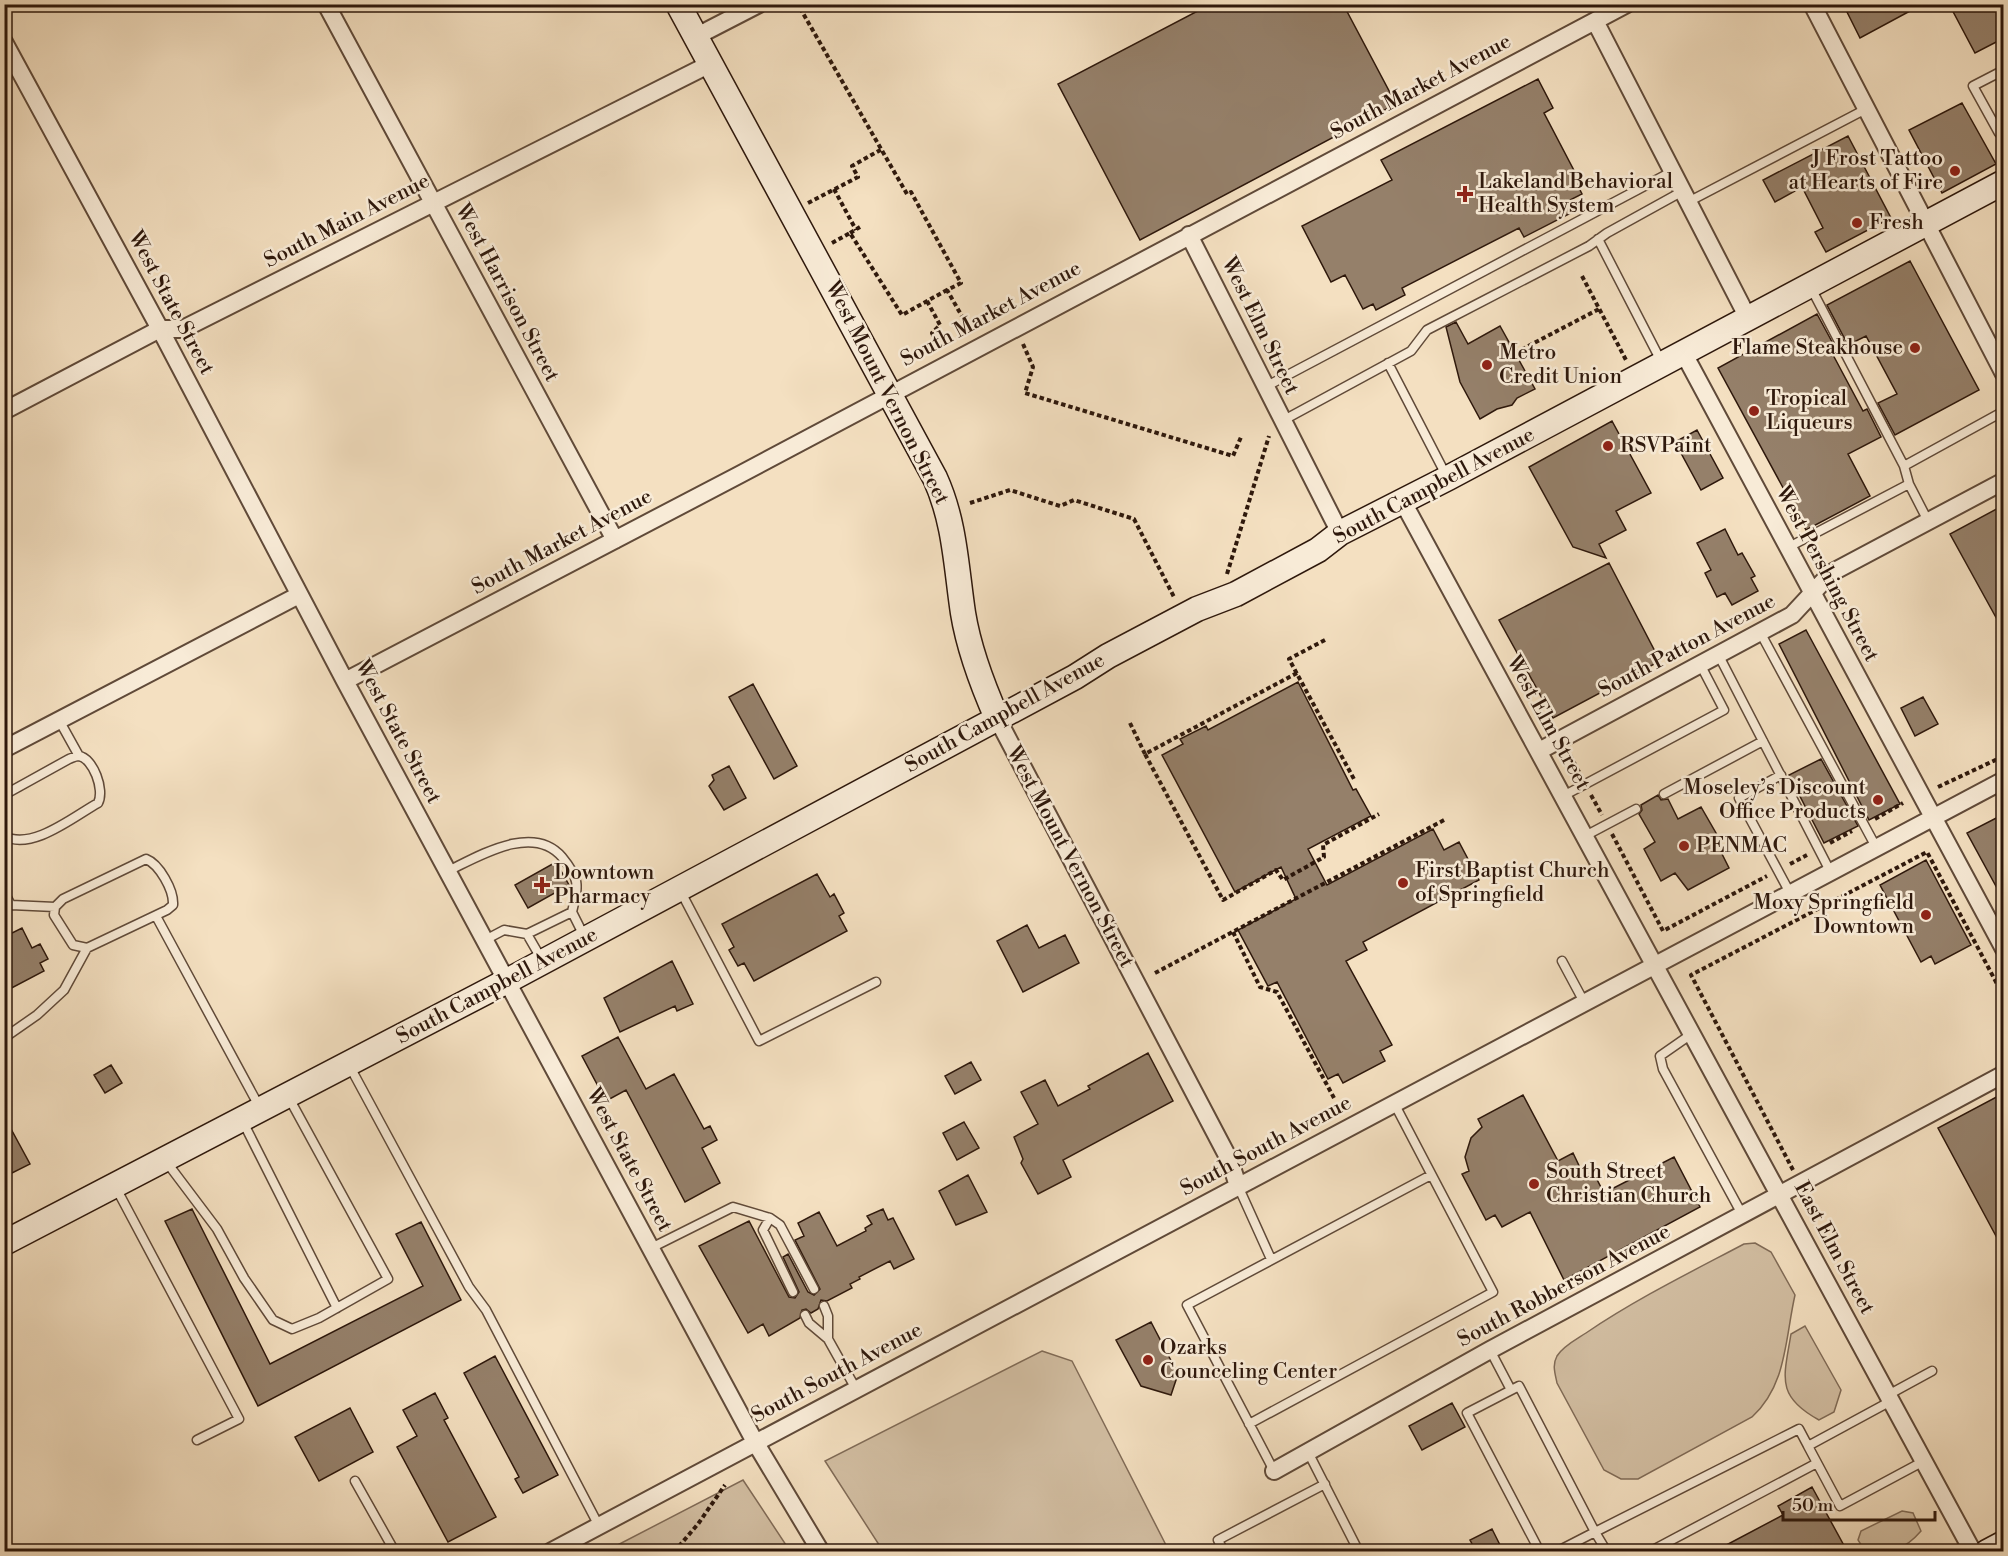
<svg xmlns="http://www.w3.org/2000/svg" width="2008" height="1556" font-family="'Libre Bodoni',serif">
  <rect width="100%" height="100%" fill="#f4e0c1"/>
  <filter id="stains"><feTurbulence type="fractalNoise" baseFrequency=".00333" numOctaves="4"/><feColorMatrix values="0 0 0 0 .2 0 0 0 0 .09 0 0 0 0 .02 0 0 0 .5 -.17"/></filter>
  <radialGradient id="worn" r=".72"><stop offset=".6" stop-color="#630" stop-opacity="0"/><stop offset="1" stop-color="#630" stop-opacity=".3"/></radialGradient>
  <path fill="#d2bea2" stroke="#806b57" stroke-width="1.5" d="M 1755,1243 L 1771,1252 L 1795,1295 C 1785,1339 1787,1385 1752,1417 L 1638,1479 L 1621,1479 L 1604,1470 L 1557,1383 C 1555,1373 1552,1365 1557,1356 C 1563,1346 1577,1339 1586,1333 C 1636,1299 1691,1272 1744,1244 Z
    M 1805,1326 L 1841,1390 L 1834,1412 L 1819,1420 C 1775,1396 1784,1377 1791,1334 Z
    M 1042,1351 L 1072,1361 L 1169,1551 L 883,1551 L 825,1461 Z
    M 743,1480 L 790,1551 L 606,1551 Z
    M 1902,1511 L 1913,1513 L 1921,1531 C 1903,1552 1891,1552 1865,1551 L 1858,1540 L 1861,1531 Z"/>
  <path fill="#95806a" stroke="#2e180c" stroke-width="1.5" d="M 1211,4 L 1343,4 L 1396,104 L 1140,240 L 1058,84 Z
    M 1843,4 L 1923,4 L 1860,38 Z
    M 1949,4 L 1999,4 L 2004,13 L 2004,38 L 1975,53 Z
    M 1538,79 L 1553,108 L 1544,113 L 1579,180 L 1576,182 L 1582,194 L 1566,202 L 1571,213 L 1524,237 L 1519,228 L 1402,288 L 1405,295 L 1376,310 L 1373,304 L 1363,309 L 1345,275 L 1331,282 L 1302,226 L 1392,180 L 1381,160 Z
    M 1962,103 L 1996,164 L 1942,193 L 1909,130 Z
    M 1848,136 L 1891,218 L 1826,252 L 1815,232 L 1823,228 L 1802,187 L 1775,202 L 1763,180 Z
    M 1910,261 L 1979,390 L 1895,435 L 1878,403 L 1897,394 L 1866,336 L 1848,345 L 1827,305 Z
    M 1817,314 L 1837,351 L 1832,353 L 1863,411 L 1867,409 L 1881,437 L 1848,454 L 1870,496 L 1806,530 L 1718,368 Z
    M 1456,322 L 1468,344 L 1500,326 L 1535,389 L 1517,398 L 1512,405 L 1497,409 L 1480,419 L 1460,382 L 1446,327 Z
    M 1612,421 L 1651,493 L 1616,511 L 1626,530 L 1599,544 L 1606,558 L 1573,547 L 1529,467 Z
    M 1697,430 L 1723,478 L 1701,490 L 1675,442 Z
    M 2004,505 L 2004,632 L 1950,534 Z
    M 1725,529 L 1738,555 L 1742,553 L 1755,576 L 1751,578 L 1758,591 L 1732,605 L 1725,593 L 1717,597 L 1705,573 L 1711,570 L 1697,543 Z
    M 1609,563 L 1660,661 L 1553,718 L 1499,620 Z
    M 1806,630 L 1900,804 L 1869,820 L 1779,644 Z
    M 1298,682 L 1353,790 L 1356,789 L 1371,816 L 1308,849 L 1327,885 L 1433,829 L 1444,850 L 1459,842 L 1479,880 L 1363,942 L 1367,950 L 1346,961 L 1392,1045 L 1380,1051 L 1385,1061 L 1343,1083 L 1338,1074 L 1328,1079 L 1277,982 L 1268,986 L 1238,930 L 1296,899 L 1281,867 L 1235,892 L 1162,755 L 1183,744 L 1180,739 L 1206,726 L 1208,730 Z
    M 753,684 L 797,766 L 774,779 L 729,697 Z
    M 1923,697 L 1938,724 L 1915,736 L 1901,708 Z
    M 1821,759 L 1858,826 L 1824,843 L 1789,775 Z
    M 729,766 L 746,798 L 724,810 L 709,786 L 714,780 L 712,775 Z
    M 1658,795 L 1661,800 L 1668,799 L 1678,819 L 1701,807 L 1720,840 L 1716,842 L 1729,868 L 1688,890 L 1675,873 L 1661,881 L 1644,849 L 1655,842 L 1639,814 L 1642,810 L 1641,805 Z
    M 2004,814 L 2004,901 L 1967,833 Z
    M 1926,860 L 1971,945 L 1935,964 L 1931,956 L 1921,962 L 1880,885 Z
    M 556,862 L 569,885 L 528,908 L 515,885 Z
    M 817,874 L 830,897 L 834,894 L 844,913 L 839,916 L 847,931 L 754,981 L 744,963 L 738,966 L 729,950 L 734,947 L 722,924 Z
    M 1027,925 L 1039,948 L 1065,935 L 1079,963 L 1023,992 L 997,941 Z
    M 22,928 L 32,948 L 40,944 L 48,959 L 40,963 L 44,971 L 4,992 L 4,937 Z
    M 672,961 L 693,1004 L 677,1011 L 675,1006 L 620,1032 L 604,998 Z
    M 618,1037 L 646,1089 L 674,1074 L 704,1129 L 710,1126 L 717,1140 L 702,1148 L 720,1183 L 685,1202 L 626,1090 L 606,1101 L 582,1056 Z
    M 1148,1053 L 1173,1101 L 1063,1160 L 1071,1177 L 1038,1194 L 1021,1163 L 1023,1159 L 1014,1137 L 1038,1124 L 1021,1092 L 1045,1080 L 1058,1106 L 1090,1089 L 1088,1086 Z
    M 971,1062 L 981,1080 L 955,1094 L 945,1076 Z
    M 111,1065 L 122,1083 L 105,1093 L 94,1075 Z
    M 2004,1093 L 2004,1251 L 1938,1128 Z
    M 1523,1095 L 1558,1161 L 1573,1153 L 1584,1176 L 1593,1172 L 1604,1193 L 1674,1157 L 1700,1207 L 1564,1280 L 1530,1212 L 1502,1227 L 1495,1215 L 1486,1220 L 1462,1174 L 1469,1171 L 1465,1157 L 1471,1138 L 1482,1127 L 1478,1119 Z
    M 4,1116 L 30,1164 L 4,1177 Z
    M 964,1122 L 979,1148 L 957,1160 L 943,1133 Z
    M 968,1175 L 987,1212 L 956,1225 L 939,1191 Z
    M 192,1209 L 270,1364 L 423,1286 L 396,1234 L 421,1222 L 461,1300 L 258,1406 L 165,1221 Z
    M 883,1209 L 888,1220 L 893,1218 L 914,1259 L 894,1269 L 890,1261 L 859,1277 L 860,1279 L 850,1284 L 852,1288 L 827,1301 L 821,1300 L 818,1309 L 811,1313 L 806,1309 L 802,1310 L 800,1318 L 769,1336 L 763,1324 L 748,1333 L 699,1246 L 749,1221 L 789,1297 L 795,1298 L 799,1292 L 783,1257 L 788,1254 L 808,1292 L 814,1295 L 820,1289 L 795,1240 L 804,1236 L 798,1223 L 819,1212 L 837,1246 L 866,1231 L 865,1228 L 872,1224 L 867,1216 Z
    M 1151,1322 L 1178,1374 L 1171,1395 L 1141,1386 L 1116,1340 Z
    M 495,1356 L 558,1475 L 523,1493 L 515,1479 L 519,1477 L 464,1373 Z
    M 435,1393 L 448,1418 L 444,1420 L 496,1517 L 448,1542 L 397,1447 L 417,1436 L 403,1410 Z
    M 1452,1403 L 1465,1427 L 1422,1450 L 1409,1426 Z
    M 350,1408 L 373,1452 L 319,1481 L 295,1437 Z
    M 1812,1487 L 1847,1551 L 1715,1551 L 1783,1515 L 1778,1506 Z
    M 1492,1529 L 1503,1551 L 1476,1551 L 1470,1540 Z"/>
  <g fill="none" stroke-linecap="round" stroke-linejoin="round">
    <defs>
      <path id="lane" d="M 2004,70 L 1973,86 L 1999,133 L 2004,131
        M 1688,202 L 1866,109
        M 1598,239 L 1661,361
        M 1811,288 L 1904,466
        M 1388,363 L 1447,477
        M 1265,387 L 1673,171
        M 1282,421 L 1411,351 L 1427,330 L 1589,246 L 1607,233 L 1683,191
        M 1928,521 L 1909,484 L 1904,466 L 2004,411
        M 1787,548 L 1909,484
        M 1760,632 L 1876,847
        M 1718,654 L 1830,871
        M 59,720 L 79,756
        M 1781,775 L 1739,798 L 1790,893
        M 1664,794 L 1763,741
        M 4,795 L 69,759 C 72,758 75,756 79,756 C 93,758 105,790 98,803 C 73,817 32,851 4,836
        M 1563,796 L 1724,710 L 1700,664
        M 1585,836 L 1636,809
        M 146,859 C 159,864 174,890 173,905 L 167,910 L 87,948 L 73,945 L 54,915 L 55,907 L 63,899 Z
        M 448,871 C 479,856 533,823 562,857 C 581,880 578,886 572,912
        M 4,892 L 11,905
        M 681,892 L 759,1041 L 876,982
        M 4,908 L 11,905 L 55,907
        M 156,916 L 260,1108
        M 527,934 L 542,960
        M 485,940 L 504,930 L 527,934 L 572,912 L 584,936
        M 1562,961 L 1584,1002
        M 1693,1033 L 1660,1056 L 1663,1069 L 1743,1216
        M 4,1038 L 37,1015 L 64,990 L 87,948
        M 349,1065 L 469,1287 L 486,1310 L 599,1526
        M 242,1120 L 337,1308
        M 165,1160 L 217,1229 L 244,1278 L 273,1320 L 292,1329 L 319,1318 L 388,1279 L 289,1098
        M 115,1186 L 239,1419 L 197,1440
        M 1238,1186 L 1271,1259
        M 770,1218 L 763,1230 L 793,1292
        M 651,1248 L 733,1207 L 770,1218 L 780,1225 L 814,1289
        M 824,1306 L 828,1316 L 828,1339
        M 805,1315 L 809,1323 L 828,1339 L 856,1389
        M 1490,1350 L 1511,1390
        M 1888,1395 L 1932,1371
        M 1891,1401 L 1808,1446 L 1840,1506 L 1924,1461
        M 1249,1424 L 1493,1292 L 1394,1103
        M 1308,1452 L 1359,1552
        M 1274,1471 L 1187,1305 L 1431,1175
        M 355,1481 L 395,1552
        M 1224,1552 L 1218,1540 L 1325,1484
        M 1540,1552 L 1467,1413 L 1519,1386 L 1595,1532 L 1556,1552
        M 1607,1552 L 1595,1532 L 1799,1429 L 1808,1446
        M 1649,1552 L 1817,1463"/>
      <path id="street" d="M 326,4 L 615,540
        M 1812,4 L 2004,374
        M 1595,21 L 1748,318
        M 695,37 L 759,4
        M 4,42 L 160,329 L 345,681 L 755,1442 L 821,1552
        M 1189,235 L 1340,533
        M 1683,352 L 2004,949
        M 4,411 L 160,329 L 183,329 L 710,64
        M 1403,502 L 1973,1552
        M 345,681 L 739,475 L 1627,4
        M 997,718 L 1230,1161 L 1238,1186
        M 4,749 L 299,595
        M 1539,751 L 1792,615 L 1831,573 L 2004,481
        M 1274,1471 L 1490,1350 L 2004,1074
        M 550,1552 L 2004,780"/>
      <path id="secondary" d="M 678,4 L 935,478 C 955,522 956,566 963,613 C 969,650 982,684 997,718
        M 4,1243 L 507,981 L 1075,677 L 1108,656 L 1197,609 L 1236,594 L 1318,550 L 1340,533 L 1448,478 L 2004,182
        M 1987,1552 L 2004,1543"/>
    </defs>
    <use href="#lane" stroke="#604a39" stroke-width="11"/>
    <use href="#street" stroke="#604a39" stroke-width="20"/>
    <use href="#secondary" stroke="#2e180c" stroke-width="27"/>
    <path stroke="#2e180c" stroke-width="4" stroke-dasharray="4.5 3" stroke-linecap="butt" d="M 800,8 L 907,194 L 911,192 L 961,283 L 947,290 L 971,332
      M 834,189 L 856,230
      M 808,203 L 858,177 L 852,166 L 882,149
      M 850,233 L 860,227
      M 832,243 L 850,233 L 902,315 L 947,290
      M 1582,276 L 1626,360
      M 927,301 L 940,325 L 932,333 L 940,349
      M 1023,344 L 1033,367 L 1025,393 L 1233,456 L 1241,437
      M 1515,353 L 1599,309
      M 970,503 L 1010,490 L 1060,506 L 1074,500 L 1134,519 L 1174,597
      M 1227,574 L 1269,436
      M 1325,640 L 1289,659 L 1355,781
      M 1297,673 L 1145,754 L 1223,900 L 1276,870 L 1283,880 L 1324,857 L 1323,845 L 1379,814
      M 1130,723 L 1145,754
      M 1570,755 L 1579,772
      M 1938,787 L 2004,756
      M 1591,795 L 1602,815
      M 1875,819 L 1903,803
      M 1612,834 L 1663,931 L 1767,876
      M 1830,843 L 1852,831
      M 1790,864 L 1807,855
      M 1233,932 L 1260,987 L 1277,992 L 1334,1098
      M 1155,973 L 1446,819
      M 1793,1170 L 1691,975 L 1927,852 L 2004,997
      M 674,1552 L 698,1524 L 725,1485"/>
    <use href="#lane" stroke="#f8ebd7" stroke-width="8"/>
    <use href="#street" stroke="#f8ebd7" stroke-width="16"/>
    <use href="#secondary" stroke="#f8ebd7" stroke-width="24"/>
  </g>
  <g fill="#8f2418" stroke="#f8ebd7" stroke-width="2">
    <circle cx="1955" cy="171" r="6"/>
    <path d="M1462 185h6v6h6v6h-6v6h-6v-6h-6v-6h6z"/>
    <circle cx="1857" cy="223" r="6"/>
    <circle cx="1915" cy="348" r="6"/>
    <circle cx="1487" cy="365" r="6"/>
    <circle cx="1754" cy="411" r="6"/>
    <circle cx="1608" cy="446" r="6"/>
    <circle cx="1878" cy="800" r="6"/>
    <circle cx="1684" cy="846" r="6"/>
    <circle cx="1403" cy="883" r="6"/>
    <path d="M539 876h6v6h6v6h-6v6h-6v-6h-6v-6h6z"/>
    <circle cx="1926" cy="915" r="6"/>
    <circle cx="1534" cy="1184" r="6"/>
    <circle cx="1148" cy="1360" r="6"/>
  </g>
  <g text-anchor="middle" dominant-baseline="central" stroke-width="5" stroke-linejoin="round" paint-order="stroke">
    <g font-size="21" fill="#2e180c" stroke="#f8ebd7">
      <text transform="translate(1421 87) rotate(-28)">South Market Avenue</text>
      <text transform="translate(347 221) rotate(-27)">South Main Avenue</text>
      <text transform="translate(507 293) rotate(62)">West Harrison Street</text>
      <text transform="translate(171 303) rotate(62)">West State Street</text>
      <text transform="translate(991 314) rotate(-28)">South Market Avenue</text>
      <text transform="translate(1260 326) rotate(64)">West Elm Street</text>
      <text transform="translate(887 393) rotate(63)">West Mount Vernon Street</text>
      <text transform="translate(1434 486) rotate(-28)">South Campbell Avenue</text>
      <text transform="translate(562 542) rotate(-28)">South Market Avenue</text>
      <text transform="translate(1827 574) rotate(62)">West Pershing Street</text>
      <text transform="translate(1687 646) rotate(-28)">South Patton Avenue</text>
      <text transform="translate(1005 713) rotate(-29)">South Campbell Avenue</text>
      <text transform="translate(1548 723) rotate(61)">West Elm Street</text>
      <text transform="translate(398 732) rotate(62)">West State Street</text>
      <text transform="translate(1070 857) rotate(62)">West Mount Vernon Street</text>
      <text transform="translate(497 986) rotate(-28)">South Campbell Avenue</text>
      <text transform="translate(1266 1146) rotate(-28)">South South Avenue</text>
      <text transform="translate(629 1160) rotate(62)">West State Street</text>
      <text transform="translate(1834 1248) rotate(62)">East Elm Street</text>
      <text transform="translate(1564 1286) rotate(-28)">South Robberson Avenue</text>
      <text transform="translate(837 1373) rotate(-28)">South South Avenue</text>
    </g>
    <g font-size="21" fill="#2e180c" stroke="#f8ebd7" text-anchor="start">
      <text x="1943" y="159" text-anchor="end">J Frost Tattoo<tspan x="1943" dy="24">at Hearts of Fire</tspan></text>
      <text x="1478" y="182">Lakeland Behavioral<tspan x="1478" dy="24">Health System</tspan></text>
      <text x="1869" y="223">Fresh</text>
      <text x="1903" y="348" text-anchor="end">Flame Steakhouse</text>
      <text x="1499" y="353">Metro<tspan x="1499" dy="24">Credit Union</tspan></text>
      <text x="1766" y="399">Tropical<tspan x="1766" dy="24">Liqueurs</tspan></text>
      <text x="1620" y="446">RSVPaint</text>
      <text x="1866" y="788" text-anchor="end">Moseley’s Discount<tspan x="1866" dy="24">Office Products</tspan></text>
      <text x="1696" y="846">PENMAC</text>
      <text x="1415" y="871">First Baptist Church<tspan x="1415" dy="24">of Springfield</tspan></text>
      <text x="554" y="873">Downtown<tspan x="554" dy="24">Pharmacy</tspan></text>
      <text x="1914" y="903" text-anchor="end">Moxy Springfield<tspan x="1914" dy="24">Downtown</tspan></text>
      <text x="1546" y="1172">South Street<tspan x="1546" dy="24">Christian Church</tspan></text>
      <text x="1160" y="1348">Ozarks<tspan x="1160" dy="24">Counceling Center</tspan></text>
    </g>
  </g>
  <rect width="2008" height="1556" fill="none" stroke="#f4e0c1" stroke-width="24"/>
  <rect x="6" y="6" width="1996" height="1544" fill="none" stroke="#2e180c" stroke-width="3"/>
  <rect x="12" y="12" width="1984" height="1532" fill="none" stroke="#2e180c" stroke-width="1.5"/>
  <path d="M1783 1511v9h152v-9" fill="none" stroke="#2e180c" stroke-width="3"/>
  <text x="1792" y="1511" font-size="18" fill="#2e180c" stroke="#f8ebd7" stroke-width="4.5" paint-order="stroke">50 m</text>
  <rect width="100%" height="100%" filter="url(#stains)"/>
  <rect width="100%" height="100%" fill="url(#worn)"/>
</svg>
